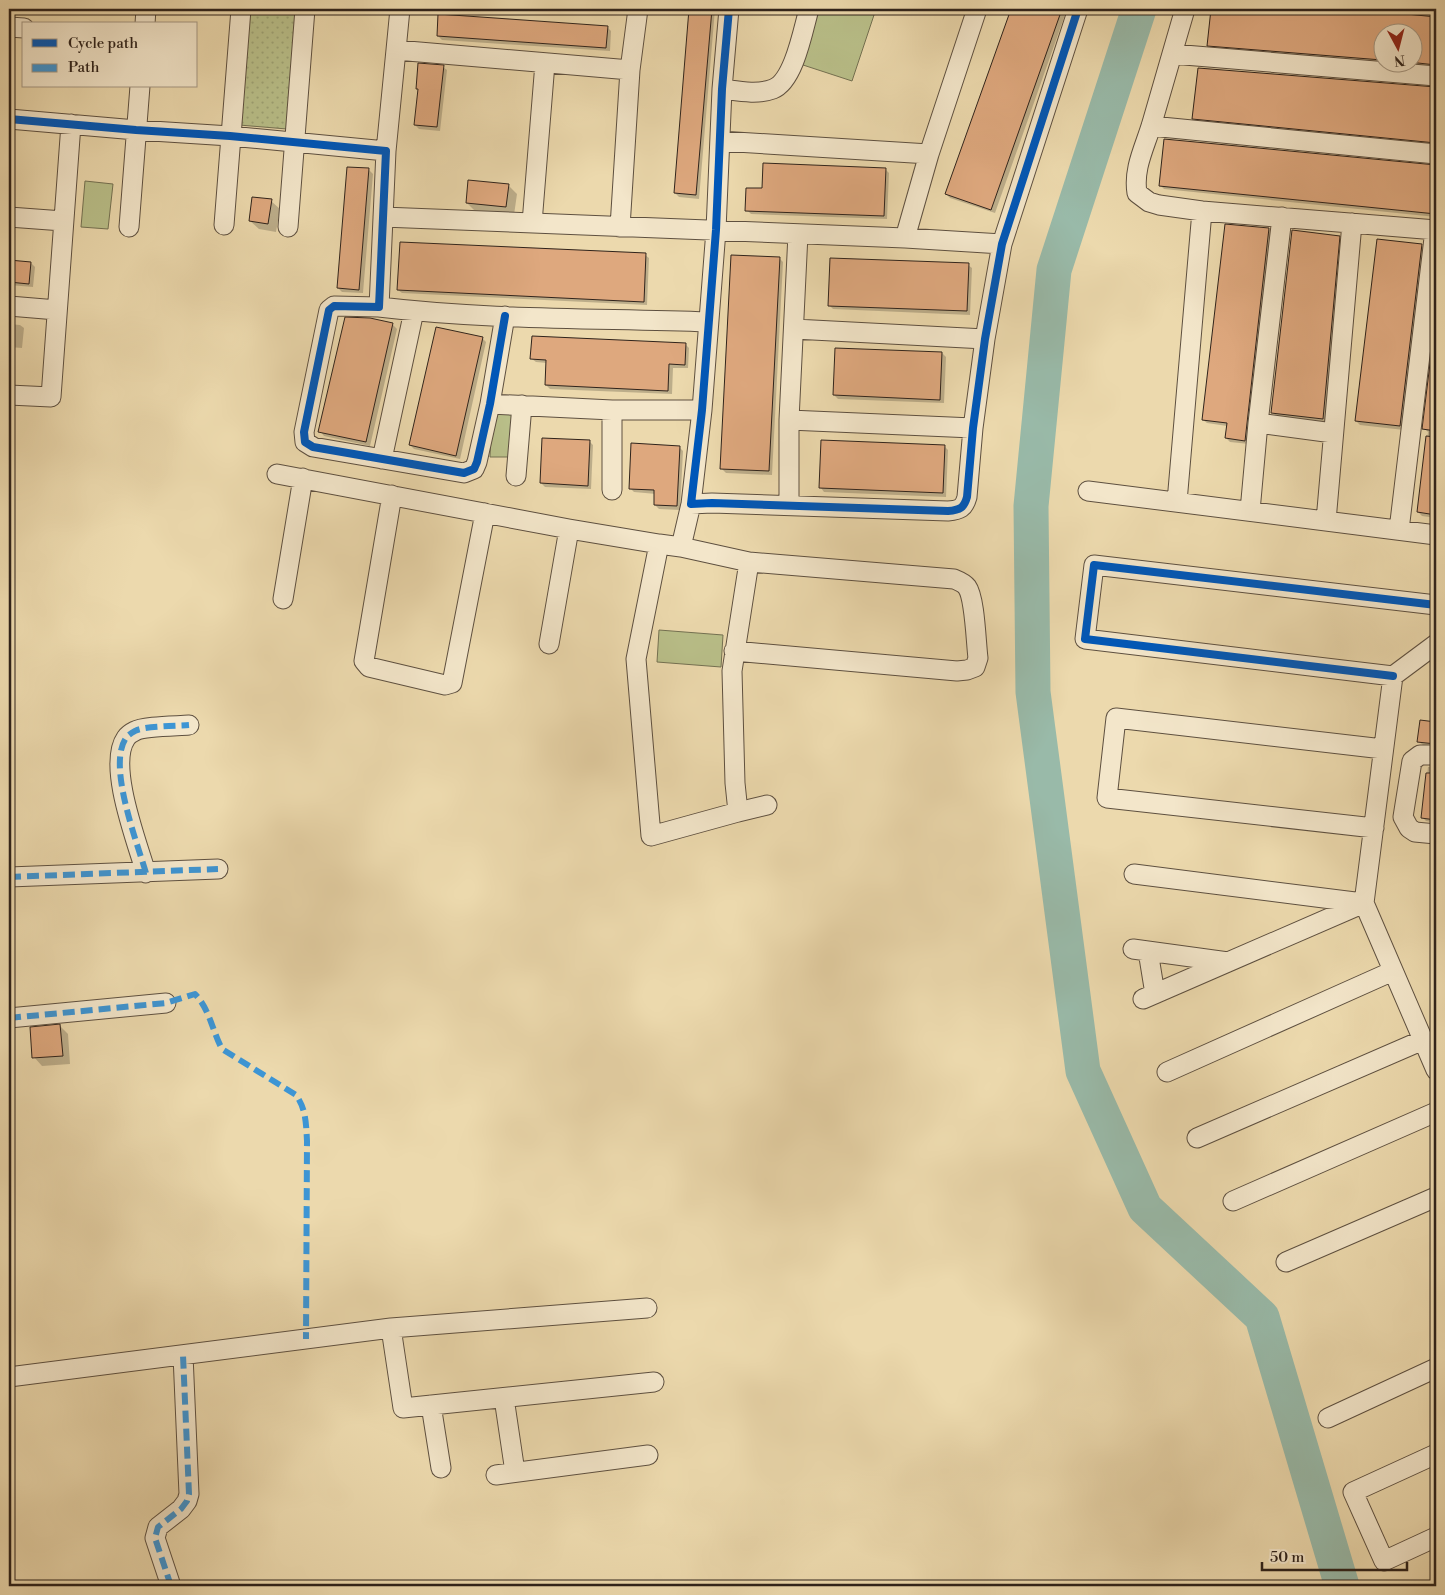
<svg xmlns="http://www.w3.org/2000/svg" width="1445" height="1595" font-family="'Libre Bodoni',serif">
  <defs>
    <pattern id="green-dots" width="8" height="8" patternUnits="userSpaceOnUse" patternTransform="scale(1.25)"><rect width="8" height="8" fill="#b9bf89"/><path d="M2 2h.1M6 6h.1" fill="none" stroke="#9fa476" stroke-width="1.8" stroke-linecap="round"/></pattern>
  </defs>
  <rect width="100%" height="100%" fill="#ecd9ad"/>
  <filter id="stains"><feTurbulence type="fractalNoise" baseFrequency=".004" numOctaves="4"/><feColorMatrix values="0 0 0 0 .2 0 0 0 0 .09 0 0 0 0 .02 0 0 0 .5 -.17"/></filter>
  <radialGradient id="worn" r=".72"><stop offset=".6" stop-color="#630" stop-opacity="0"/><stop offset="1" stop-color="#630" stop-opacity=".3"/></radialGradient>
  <path fill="url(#green-dots)" stroke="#747152" d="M 249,9 L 297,9 L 287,129 L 239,125 Z"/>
  <path fill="#b9bf89" stroke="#747152" d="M 818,9 L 876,9 L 852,81 L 800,64 Z
    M 85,181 L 113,184 L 108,229 L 81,227 Z
    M 492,413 L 513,414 L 511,457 L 490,457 Z
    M 659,630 L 723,635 L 721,667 L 657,662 Z"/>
  <path fill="#0003" fill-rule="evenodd" d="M 691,9 L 715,9 L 699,199 L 679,197 L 675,193 Z
    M 1012,9 L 1067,9 L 995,213 L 950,198 L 946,194 Z
    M 1212,9 L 1436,9 L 1436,68 L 1212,49 L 1208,45 ZM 1382,32 L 1412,32 L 1412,62 L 1382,62 Z
    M 607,27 L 611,31 L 610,51 L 442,40 L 438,36 Z
    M 443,67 L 447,70 L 440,131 L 419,129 L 415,125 Z
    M 1435,88 L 1436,146 L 1197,122 L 1194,118 Z
    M 1435,166 L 1436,166 L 1436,217 L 1164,189 L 1160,185 Z
    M 885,169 L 889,173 L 887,219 L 751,214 L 747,210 L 763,189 Z
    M 369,170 L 373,174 L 363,293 L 342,292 L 338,288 Z
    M 508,185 L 517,194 L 514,215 L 475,211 L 467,203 Z
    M 271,201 L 280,209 L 276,232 L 259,229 L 250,221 Z
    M 1269,229 L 1273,233 L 1249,444 L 1230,442 L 1226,438 L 1227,426 L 1207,423 L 1203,420 Z
    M 1339,237 L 1343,241 L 1326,422 L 1276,416 L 1272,412 Z
    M 1421,245 L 1425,249 L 1404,430 L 1360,425 L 1356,421 Z
    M 645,255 L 649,258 L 647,305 L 402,293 L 398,290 Z
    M 779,258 L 783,262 L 772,475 L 726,473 L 722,469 Z
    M 9,261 L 31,263 L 35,267 L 33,287 L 9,285 Z
    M 968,265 L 972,268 L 970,315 L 833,309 L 829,305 Z
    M 9,324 L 20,325 L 24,328 L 22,348 L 9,347 Z
    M 1436,324 L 1436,518 L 1422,516 L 1418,512 L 1428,432 L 1424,428 Z
    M 393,325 L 397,329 L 370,446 L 324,436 L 320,431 Z
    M 482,338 L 486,342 L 460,459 L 414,449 L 410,445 Z
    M 685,344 L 689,348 L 688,368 L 673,368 L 672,394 L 550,389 L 546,385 L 547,363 L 536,362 L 532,359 Z
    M 942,353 L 946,357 L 944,403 L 838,399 L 834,395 Z
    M 590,442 L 593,445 L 591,489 L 545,487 L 541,483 Z
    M 944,446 L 948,450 L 946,497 L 824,492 L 821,488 Z
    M 679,447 L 683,451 L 680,510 L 659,509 L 655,505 L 656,494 L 634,492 L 631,489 Z
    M 1421,722 L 1436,724 L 1436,747 L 1423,745 L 1419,742 Z
    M 1436,766 L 1436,823 L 1426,821 L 1422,817 L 1428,767 Z
    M 60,1026 L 68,1034 L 70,1064 L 42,1066 L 34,1057 Z"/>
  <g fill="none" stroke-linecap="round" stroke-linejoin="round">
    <path stroke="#99baa9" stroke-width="35" d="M 1139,9 L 1054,270 L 1031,506 L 1033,692 L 1083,1071 L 1145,1208 L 1262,1317 L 1342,1586"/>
  </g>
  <path fill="#dea87e" stroke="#2f231b" d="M 689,9 L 712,9 L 696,195 L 674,193 Z
    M 1011,9 L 1062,9 L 991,210 L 945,194 Z
    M 1211,9 L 1357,9 L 1436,17 L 1436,65 L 1409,62 L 1412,62 L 1412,32 L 1382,32 L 1382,60 L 1207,46 Z
    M 438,14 L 608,26 L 606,48 L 437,36 Z
    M 418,63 L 444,65 L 437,127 L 414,125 L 418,89 L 416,89 Z
    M 1198,68 L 1436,87 L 1436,143 L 1192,119 Z
    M 1164,139 L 1436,165 L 1436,214 L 1159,186 Z
    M 763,163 L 886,168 L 884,216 L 745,211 L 746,188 L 762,188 Z
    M 347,167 L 369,168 L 359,290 L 337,288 Z
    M 468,180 L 509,184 L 506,207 L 466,203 Z
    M 252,197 L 272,199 L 268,224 L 249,221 Z
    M 1225,224 L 1269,228 L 1245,441 L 1225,438 L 1227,423 L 1202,420 Z
    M 1292,230 L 1340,236 L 1323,419 L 1271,413 Z
    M 1377,239 L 1422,244 L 1400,426 L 1355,421 Z
    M 400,242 L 646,253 L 644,302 L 397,290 Z
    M 731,255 L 780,257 L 769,471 L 720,469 Z
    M 830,258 L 969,263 L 967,311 L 828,306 Z
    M 9,260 L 31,262 L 29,284 L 9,282 Z
    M 1436,314 L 1436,431 L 1422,429 Z
    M 345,317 L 370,318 L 393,323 L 366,442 L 318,432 Z
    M 436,327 L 483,337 L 456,456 L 409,445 Z
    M 532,336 L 686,343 L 685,365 L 669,364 L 668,391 L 545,385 L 546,360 L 530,359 Z
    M 835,348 L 942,352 L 940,400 L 833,395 Z
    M 1426,436 L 1436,437 L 1436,515 L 1417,512 Z
    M 542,438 L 590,440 L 588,486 L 540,483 Z
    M 821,440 L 945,445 L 943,493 L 819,488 Z
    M 631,443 L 680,446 L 677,506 L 654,505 L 654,490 L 629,489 Z
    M 1420,720 L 1436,722 L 1436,744 L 1417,742 Z
    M 1426,773 L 1436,773 L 1436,820 L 1421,818 Z
    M 60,1024 L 63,1056 L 32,1058 L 30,1027 Z"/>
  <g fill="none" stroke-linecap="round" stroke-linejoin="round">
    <defs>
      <path id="minor" d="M 729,9 L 722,89 L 716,230 L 702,410 L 691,504 L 712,503 L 948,511 C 960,510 964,508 967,497 L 973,428 L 985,339 L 1002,244 L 1078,9
        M 1185,9 C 1174,47 1163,85 1152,123 C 1145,147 1133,168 1137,193 L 1149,202 L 1159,205 L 1202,211 L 1436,230
        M 145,24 L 146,9
        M 9,27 L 24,28
        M 396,50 L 400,9
        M 1172,54 L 1436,76
        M 722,89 C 738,91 757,95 773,89 C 794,81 803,30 809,9
        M 9,119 L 136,130 L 230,136 L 386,151 L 379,307 L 334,306 L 329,310 L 304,432 L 305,442 L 313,447 L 464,473 L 474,469 L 477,462 L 490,404 L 505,316
        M 1151,126 L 1436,154
        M 720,141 L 929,154
        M 386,151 L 396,50 L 630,70
        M 9,217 L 63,221
        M 383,217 L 905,238 L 1002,244
        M 532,223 L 545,63
        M 224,225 L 241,9
        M 129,227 L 140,86
        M 288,227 L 305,9
        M 620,227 L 630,70 L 638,9
        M 905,238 L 929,154 L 977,9
        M 9,306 L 57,310
        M 379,307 C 488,320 598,318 708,322
        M 794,329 L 985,339
        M 9,395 L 51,397 L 71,124
        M 490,404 L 612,410 L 702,410
        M 789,420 L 973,428
        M 1258,423 L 1333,433
        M 382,459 L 414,311
        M 277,474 L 569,529 L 659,544 L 681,547 L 691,504
        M 516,476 L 522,405
        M 612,490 L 612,410
        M 1088,491 L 1436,535
        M 392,495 L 364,661 L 369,667 L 445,685 L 452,683 L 485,513
        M 1177,502 L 1202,211
        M 789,505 L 789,420 L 798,234
        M 1250,511 L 1258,423 L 1282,217
        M 1326,521 L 1352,223
        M 1399,530 L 1435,230
        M 659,544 L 636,659 L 651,836 L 738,812 L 735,783 L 732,671 L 749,562 L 681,547
        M 283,599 L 303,478
        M 549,644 L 569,529
        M 1436,644 L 1393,676 L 1364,903 L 1436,1070
        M 734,651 L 957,671 L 967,670 L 975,667 L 978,658 C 976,643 975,598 967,587 C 964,583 959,581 954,579 L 749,562
        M 1393,676 L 1085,639 L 1094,565 L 1436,605
        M 1436,755 L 1420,755 L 1412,761 L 1403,817 L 1409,828 L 1415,832 L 1436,834
        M 738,812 L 767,805
        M 1374,828 L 1107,798 L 1116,718 L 1383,749
        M 146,873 C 137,842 107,765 126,738 C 128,735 133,732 135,731 C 143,726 177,726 189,725
        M 1134,874 L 1363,903
        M 9,877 L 218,869
        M 1133,949 L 1228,962
        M 1148,951 L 1155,994
        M 1143,999 L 1364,903
        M 9,1018 L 166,1003
        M 1167,1072 L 1393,971
        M 1197,1138 L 1423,1040
        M 1233,1201 L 1436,1112
        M 1286,1262 L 1436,1197
        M 647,1308 L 391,1328 L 403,1408 L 654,1382
        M 9,1377 L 391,1328
        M 504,1398 L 515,1472
        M 431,1405 L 441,1468
        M 1328,1418 L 1436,1368
        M 1436,1454 L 1353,1492 L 1384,1561 L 1436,1537
        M 496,1475 L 648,1455
        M 171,1586 L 155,1538 L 158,1527 L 181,1509 L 187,1501 L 189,1494 L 183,1355"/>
    </defs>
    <use href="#minor" stroke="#5e5040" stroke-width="21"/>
    <use href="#minor" stroke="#f3e6ca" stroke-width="19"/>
    <path stroke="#3d95d4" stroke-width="6" stroke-dasharray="12 6" stroke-linecap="butt" d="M 146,873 C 137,842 107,765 126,738 C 128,735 133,732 135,731 C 143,726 177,726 189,725
      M 9,877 L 218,869
      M 9,1018 L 166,1003 L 195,994 C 210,1010 212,1030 222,1049 L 296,1095 C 306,1109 306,1123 307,1141 L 306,1339
      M 171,1586 L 155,1538 L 158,1527 L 181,1509 L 187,1501 L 189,1494 L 183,1355"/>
    <defs>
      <path id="cycleway" d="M 729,9 L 722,89 L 716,230 L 702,410 L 691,504 L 712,503 L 948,511 C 960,510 964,508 967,497 L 973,428 L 985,339 L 1002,244 L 1078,9
        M 9,119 L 136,130 L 230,136 L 386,151 L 379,307 L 334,306 L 329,310 L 304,432 L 305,442 L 313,447 L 464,473 L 474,469 L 477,462 L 490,404 L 505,316
        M 1393,676 L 1085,639 L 1094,565 L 1436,605"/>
    </defs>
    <use href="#cycleway" stroke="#f3e6ca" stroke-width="11"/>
    <use href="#cycleway" stroke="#0057b8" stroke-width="8"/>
  </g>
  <rect width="1445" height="1595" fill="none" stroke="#ecd9ad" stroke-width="30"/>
  <rect x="10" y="10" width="1425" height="1575" fill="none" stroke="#2f231b" stroke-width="2.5"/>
  <rect x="15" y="15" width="1415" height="1565" fill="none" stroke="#2f231b"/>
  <rect x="22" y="22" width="175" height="65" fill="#f3e6ca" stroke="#a59884"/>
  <rect x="32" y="39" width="25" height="8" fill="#0057b8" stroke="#a59884"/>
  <text x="68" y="48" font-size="15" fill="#2f231b">Cycle path</text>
  <rect x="32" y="64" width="25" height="8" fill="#3d95d4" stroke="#a59884"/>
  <text x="68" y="72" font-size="15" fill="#2f231b">Path</text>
  <g transform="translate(1398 48) rotate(173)"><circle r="24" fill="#f3e6ca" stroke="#a59884"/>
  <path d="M0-4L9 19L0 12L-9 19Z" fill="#8f2418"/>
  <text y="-8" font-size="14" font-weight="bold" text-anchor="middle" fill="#2f231b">N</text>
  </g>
  <path d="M1262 1562v8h145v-8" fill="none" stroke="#2f231b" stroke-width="2.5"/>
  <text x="1270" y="1562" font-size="15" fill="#2f231b" stroke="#f3e6ca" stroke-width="4" paint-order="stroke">50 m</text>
  <rect width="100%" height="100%" filter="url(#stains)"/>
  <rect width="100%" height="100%" fill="url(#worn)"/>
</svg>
